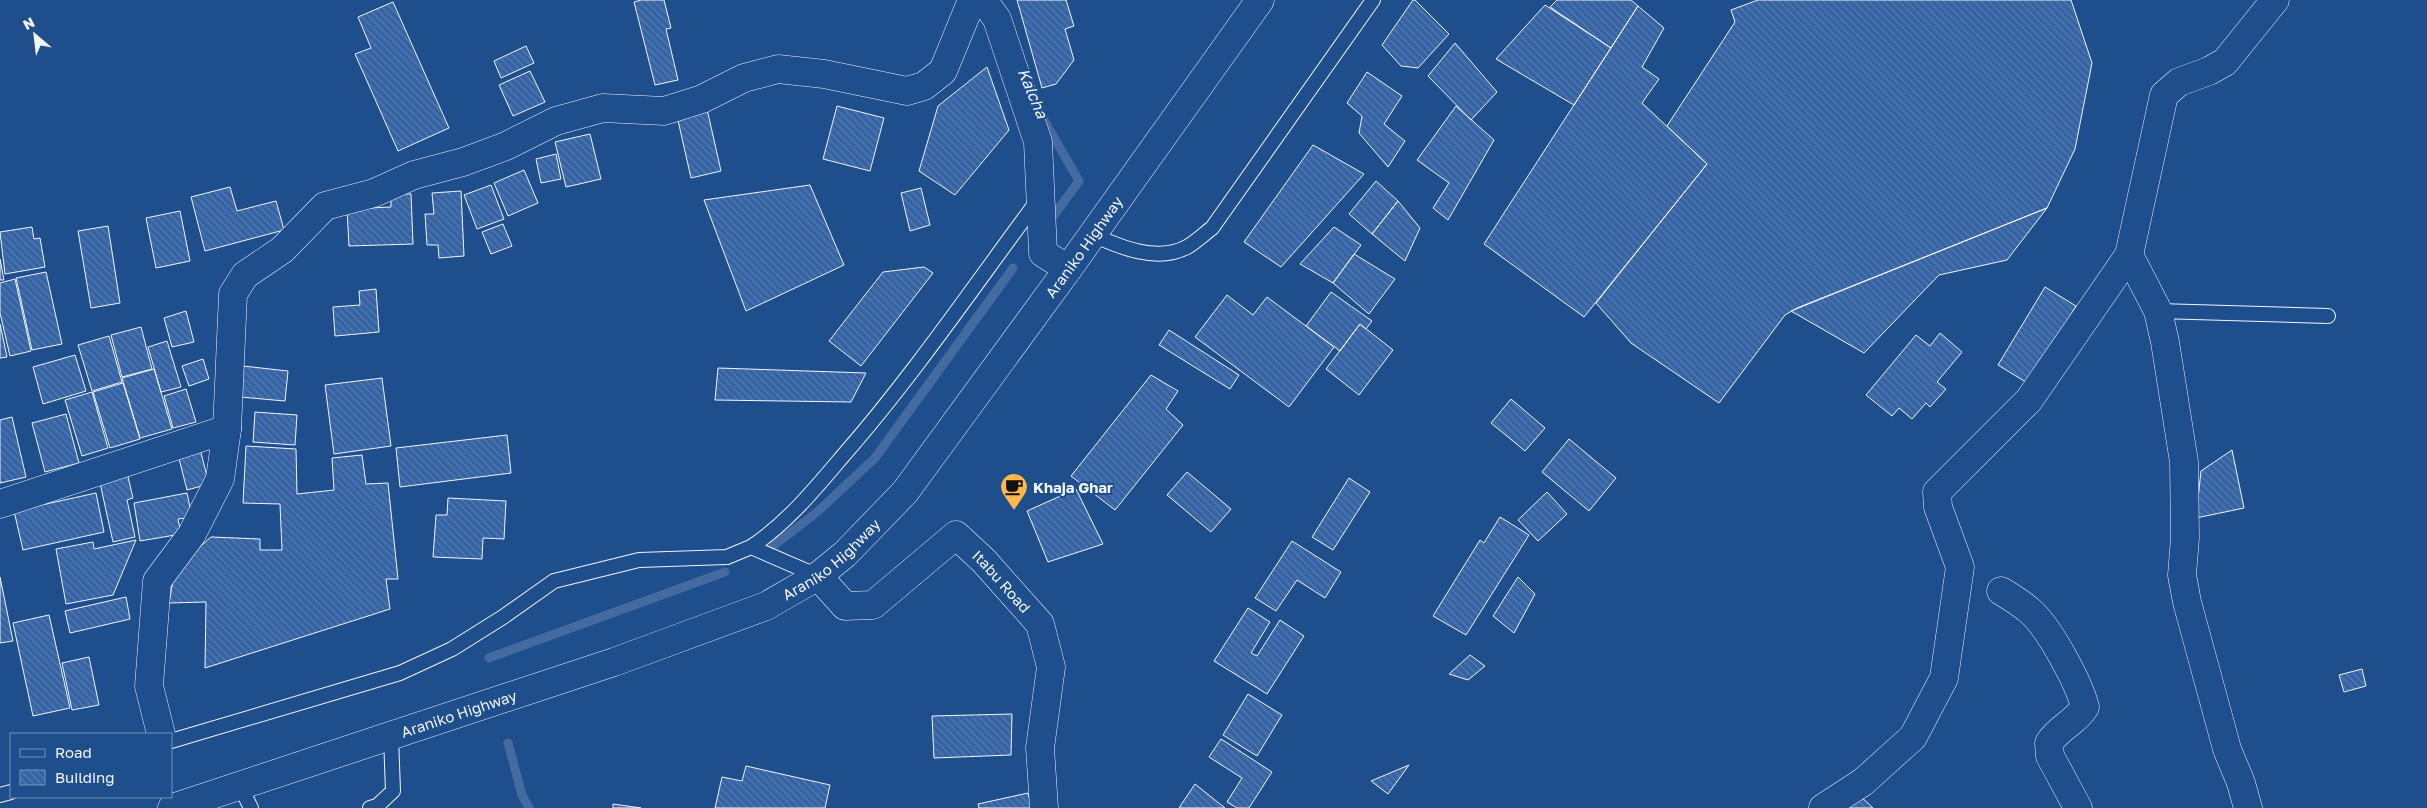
<svg xmlns="http://www.w3.org/2000/svg" width="2427" height="808" font-family="'Golos Text',sans-serif">
  <defs>
    <pattern id="building-back-hatch" width="6" height="6" patternUnits="userSpaceOnUse" patternTransform="scale(1.25)"><rect width="6" height="6" fill="#3563a3"/><path d="M-1 5l2 2M0 0l6 6M5-1l2 2" fill="none" stroke="#537ab1"/></pattern>
  </defs>
  <rect width="100%" height="100%" fill="#1f4e8c"/>
  <g fill="none" stroke-linecap="round" stroke-linejoin="round">
    <path stroke="#446ba0" stroke-width="9" d="M 1041,115 L 1079,181 L 1049,222
      M 773,546 L 816,513 L 875,458 L 1013,268
      M 489,658 L 725,572
      M 508,743 L 522,795 L 529,808"/>
  </g>
  <path fill="url(#building-back-hatch)" stroke="#f2f6ff" d="M 641,0 L 664,0 L 671,28 L 666,29 L 678,80 L 655,85 L 634,2 Z
    M 1017,0 L 1066,0 L 1074,26 L 1065,29 L 1074,60 L 1056,84 L 1042,88 Z
    M 1413,0 L 1415,0 L 1449,34 L 1418,68 L 1401,66 L 1382,45 Z
    M 1557,0 L 1631,0 L 1638,6 L 1611,48 L 1550,7 Z
    M 1758,0 L 2071,0 L 2092,63 L 2075,149 L 2047,208 L 1797,308 L 1785,315 L 1719,403 L 1631,343 L 1596,303 L 1707,164 L 1667,126 L 1735,22 L 1731,10 Z
    M 393,2 L 449,128 L 398,151 L 355,54 L 371,48 L 358,17 Z
    M 1545,5 L 1611,48 L 1574,105 L 1496,59 Z
    M 1638,6 L 1664,28 L 1642,67 L 1659,79 L 1642,103 L 1707,164 L 1584,317 L 1484,244 Z
    M 1455,43 L 1497,92 L 1471,120 L 1428,76 Z
    M 526,46 L 534,63 L 501,78 L 494,61 Z
    M 987,67 L 1009,130 L 955,195 L 919,171 L 938,106 Z
    M 530,71 L 545,102 L 513,116 L 499,85 Z
    M 1367,72 L 1402,96 L 1384,124 L 1405,141 L 1388,167 L 1359,133 L 1362,116 L 1347,103 Z
    M 837,106 L 884,118 L 870,171 L 823,159 Z
    M 1456,106 L 1494,140 L 1448,220 L 1433,208 L 1449,183 L 1417,160 Z
    M 707,109 L 721,171 L 691,178 L 677,116 Z
    M 590,134 L 601,179 L 566,187 L 555,142 Z
    M 1313,145 L 1364,174 L 1281,267 L 1244,242 Z
    M 556,154 L 561,179 L 541,183 L 536,159 Z
    M 524,170 L 538,203 L 508,216 L 494,183 Z
    M 1376,181 L 1398,201 L 1372,234 L 1349,214 Z
    M 491,185 L 504,219 L 477,229 L 464,195 Z
    M 810,185 L 844,265 L 746,311 L 704,200 Z
    M 230,187 L 237,211 L 276,201 L 284,230 L 205,251 L 191,197 Z
    M 921,188 L 930,225 L 910,231 L 901,193 Z
    M 461,191 L 464,256 L 439,258 L 438,245 L 427,245 L 425,214 L 434,214 L 432,193 Z
    M 391,194 L 411,194 L 413,244 L 349,246 L 347,209 L 391,207 Z
    M 1398,201 L 1420,228 L 1405,261 L 1372,234 Z
    M 2047,208 L 2007,260 L 1939,275 L 1864,353 L 1791,311 Z
    M 180,211 L 190,261 L 156,268 L 146,218 Z
    M 503,224 L 512,246 L 491,254 L 482,232 Z
    M 108,226 L 120,303 L 91,308 L 78,231 Z
    M 32,227 L 34,239 L 40,238 L 45,267 L 5,274 L 0,232 Z
    M 1334,227 L 1361,245 L 1333,283 L 1300,264 Z
    M 1354,254 L 1395,279 L 1369,314 L 1333,283 Z
    M 0,259 L 4,280 L 0,280 Z
    M 924,267 L 933,273 L 861,366 L 829,341 L 883,272 Z
    M 46,272 L 62,344 L 32,350 L 16,278 Z
    M 15,279 L 31,351 L 10,356 L 0,313 L 0,283 Z
    M 2045,287 L 2076,306 L 2029,384 L 1998,365 Z
    M 376,289 L 379,332 L 335,336 L 333,307 L 360,305 L 359,291 Z
    M 1331,292 L 1372,321 L 1366,329 L 1360,324 L 1340,351 L 1306,326 Z
    M 1227,295 L 1253,315 L 1267,297 L 1334,347 L 1289,407 L 1195,337 Z
    M 186,311 L 194,342 L 172,347 L 164,318 Z
    M 0,324 L 7,357 L 0,358 Z
    M 1360,324 L 1393,350 L 1359,395 L 1326,369 Z
    M 141,327 L 152,369 L 122,377 L 111,335 Z
    M 1169,330 L 1239,375 L 1230,389 L 1159,345 Z
    M 1940,333 L 1962,352 L 1937,382 L 1946,389 L 1930,407 L 1926,403 L 1912,419 L 1899,408 L 1892,416 L 1866,395 L 1916,335 L 1930,346 Z
    M 109,336 L 122,382 L 92,391 L 78,345 Z
    M 167,341 L 181,387 L 161,392 L 148,347 Z
    M 75,355 L 86,391 L 43,404 L 33,367 Z
    M 203,359 L 209,379 L 189,386 L 182,366 Z
    M 243,366 L 288,371 L 285,401 L 240,397 Z
    M 718,368 L 866,373 L 851,402 L 715,400 Z
    M 154,369 L 172,429 L 140,438 L 122,378 Z
    M 1151,375 L 1178,391 L 1166,409 L 1183,425 L 1115,510 L 1071,476 Z
    M 382,378 L 391,446 L 334,454 L 325,385 Z
    M 123,383 L 140,439 L 110,448 L 93,392 Z
    M 186,389 L 196,422 L 173,428 L 164,396 Z
    M 92,392 L 108,448 L 82,456 L 65,400 Z
    M 1511,399 L 1545,428 L 1525,451 L 1491,423 Z
    M 255,412 L 297,415 L 295,445 L 253,442 Z
    M 66,414 L 79,463 L 45,472 L 32,423 Z
    M 12,417 L 26,477 L 0,483 L 0,420 Z
    M 507,435 L 511,473 L 400,487 L 396,448 Z
    M 1569,439 L 1616,478 L 1589,511 L 1542,472 Z
    M 199,445 L 209,484 L 187,490 L 177,451 Z
    M 246,446 L 296,449 L 297,494 L 334,490 L 332,458 L 362,455 L 366,484 L 388,483 L 398,579 L 386,579 L 390,609 L 205,668 L 206,602 L 169,603 L 175,569 L 211,537 L 260,539 L 260,550 L 282,550 L 280,504 L 243,503 Z
    M 2232,450 L 2244,508 L 2196,518 L 2201,471 Z
    M 126,468 L 133,498 L 127,500 L 135,537 L 113,542 L 98,474 Z
    M 1187,472 L 1231,509 L 1211,532 L 1167,495 Z
    M 1349,478 L 1370,492 L 1333,550 L 1312,537 Z
    M 1076,489 L 1103,544 L 1048,562 L 1027,511 Z
    M 1547,492 L 1567,514 L 1538,541 L 1518,520 Z
    M 96,493 L 104,532 L 23,550 L 14,511 Z
    M 187,493 L 192,517 L 178,519 L 181,534 L 140,541 L 134,503 Z
    M 448,498 L 506,501 L 504,539 L 483,538 L 482,559 L 433,557 L 436,515 L 447,515 Z
    M 1500,517 L 1529,535 L 1466,635 L 1433,616 L 1480,540 L 1484,543 Z
    M 136,540 L 113,595 L 66,604 L 56,549 L 93,542 L 94,549 Z
    M 1292,541 L 1341,572 L 1325,598 L 1297,580 L 1276,611 L 1255,598 Z
    M 0,577 L 13,641 L 0,643 Z
    M 1518,577 L 1535,594 L 1514,633 L 1493,616 Z
    M 126,597 L 130,619 L 70,633 L 65,611 Z
    M 1248,608 L 1270,622 L 1251,653 L 1257,656 L 1280,620 L 1304,636 L 1267,694 L 1214,661 Z
    M 49,615 L 70,708 L 33,716 L 13,623 Z
    M 1470,655 L 1485,666 L 1468,680 L 1449,674 Z
    M 89,657 L 99,705 L 72,710 L 62,663 Z
    M 2362,669 L 2366,686 L 2344,692 L 2339,675 Z
    M 1248,694 L 1282,715 L 1257,756 L 1223,735 Z
    M 1012,714 L 1011,755 L 934,758 L 932,716 Z
    M 1221,739 L 1272,772 L 1249,808 L 1237,808 L 1227,802 L 1242,778 L 1209,757 Z
    M 1409,765 L 1388,794 L 1371,781 Z
    M 746,766 L 830,785 L 825,808 L 715,808 L 722,777 L 742,781 Z
    M 1195,784 L 1225,808 L 1179,808 Z
    M 1856,792 L 1873,808 L 1841,808 Z
    M 1028,793 L 1032,808 L 979,808 L 978,804 Z
    M 613,804 L 641,808 L 613,808 Z"/>
  <g fill="none" stroke-linecap="round" stroke-linejoin="round">
    <defs>
      <path id="service" d="M 1093,235 C 1120,247 1157,263 1187,247 C 1196,242 1204,234 1212,228 L 1373,0
        M 2158,311 L 2328,316
        M 751,547 C 787,523 814,490 842,457 C 913,376 974,286 1038,200
        M 171,741 L 400,673 L 452,649 L 503,617 L 554,581 L 639,560 L 727,557 L 751,547 L 818,576
        M 240,786 L 251,808
        M 0,795 L 11,792
        M 370,808 L 377,806 L 393,791 L 391,737"/>
      <g id="minor">
        <path d="M 983,0 L 997,19 L 1038,142 L 1043,253 L 1068,269"/>
        <path d="M 2129,255 L 2158,311 L 2165,342 L 2184,462 L 2185,538 L 2182,575 L 2187,602 L 2227,749 L 2241,783 L 2248,808"/>
        <path d="M 0,504 L 227,429"/>
        <path id="s1" d="M 818,576 L 845,606 L 873,605 L 956,535 L 984,561 L 1040,624 L 1051,667 L 1040,748 L 1044,808"/>
        <path d="M 2001,591 C 2011,597 2021,603 2030,611 C 2049,627 2079,683 2085,707 C 2075,723 2059,727 2049,743 L 2050,756 L 2078,808"/>
        <path d="M 161,734 L 149,686 L 157,581 L 192,534 L 220,479 L 227,429 L 233,294 L 245,275 L 282,250 L 325,206 L 374,193 L 414,175 L 463,162 L 506,146 L 556,121 L 603,108 L 664,111 L 702,99 L 744,78 L 778,69 L 824,74 L 907,91 L 924,86 L 943,71 L 972,0"/>
        <path d="M 1823,808 L 1863,782 L 1913,737 L 1944,678 L 1960,567 L 1938,507 L 1937,492 L 2029,400 L 2129,255 L 2164,95 L 2179,82 L 2209,71 L 2225,62 L 2275,0"/>
      </g>
      <g id="trunk">
        <path id="s2" d="M 172,808 L 614,662 L 766,606 L 818,576 L 845,554 L 905,492 L 1068,269 L 1260,0"/>
      </g>
    </defs>
    <use href="#service" stroke="#f2f6ff" stroke-width="16"/>
    <use href="#minor" stroke="#f2f6ff" stroke-width="29"/>
    <use href="#trunk" stroke="#f2f6ff" stroke-width="29"/>
    <use href="#service" stroke="#1f4e8c" stroke-width="14"/>
    <use href="#minor" stroke="#1f4e8c" stroke-width="28"/>
    <use href="#trunk" stroke="#1f4e8c" stroke-width="28"/>
  </g>
  <defs>
    <symbol id="cafe-pin" viewBox="-11 -11 22 30"><path d="M0 17L-7.5 6A9.5 9.5 0 1 1 7.5 6Z" fill="#ffb74d" stroke="#1f4e8c"/><path d="M-5.5-4.5H6V0H3Q3 3.5 0 3.5H-2.5Q-5.5 3.5-5.5 0ZM3-3.2v2h1.7v-2ZM-6 4.5H4V6H-6Z" fill="#111"/></symbol>
  </defs>
  <g fill-rule="evenodd">
    <use href="#cafe-pin" x="998" y="471" width="32" height="43"/>
  </g>
  <g text-anchor="middle" dominant-baseline="central" stroke-width="4" stroke-linejoin="round" paint-order="stroke">
    <g font-size="15" fill="#f2f6ff" stroke="#1f4e8c">
      <text stroke="none"><textPath href="#s2" startOffset="1112">Araniko Highway</textPath></text>
      <text stroke="none"><textPath href="#s2" startOffset="708">Araniko Highway</textPath></text>
      <text stroke="none"><textPath href="#s1" startOffset="242">Itabu Road</textPath></text>
      <text stroke="none"><textPath href="#s2" startOffset="302">Araniko Highway</textPath></text>
    </g>
    <g font-size="15" font-weight="bold" fill="#f2f6ff" stroke="#1f4e8c" text-anchor="start">
      <text x="1033" y="487">Khaja Ghar</text>
    </g>
    <g font-size="16" font-style="italic" fill="#f2f6ff" stroke="#1f4e8c">
      <text transform="translate(1033 93) rotate(67)">Kalcha</text>
    </g>
  </g>
  <rect x="10" y="733" width="162" height="65" fill="#1f4e8c" stroke="#7391ba"/>
  <rect x="20" y="749" width="25" height="8" fill="#1f4e8c" stroke="#7391ba"/>
  <text x="55" y="758" font-size="15" fill="#f2f6ff">Road</text>
  <rect x="20" y="770" width="25" height="15" fill="url(#building-back-hatch)" stroke="#7391ba"/>
  <text x="55" y="783" font-size="15" fill="#f2f6ff">Building</text>
  <g transform="translate(35 35) rotate(332)" stroke="#1f4e8c" stroke-width="4" paint-order="stroke">
  <path d="M0-4L9 19L0 12L-9 19Z" fill="#f2f6ff"/>
  <text y="-8" font-size="14" font-weight="bold" text-anchor="middle" fill="#f2f6ff">N</text>
  </g>
</svg>
